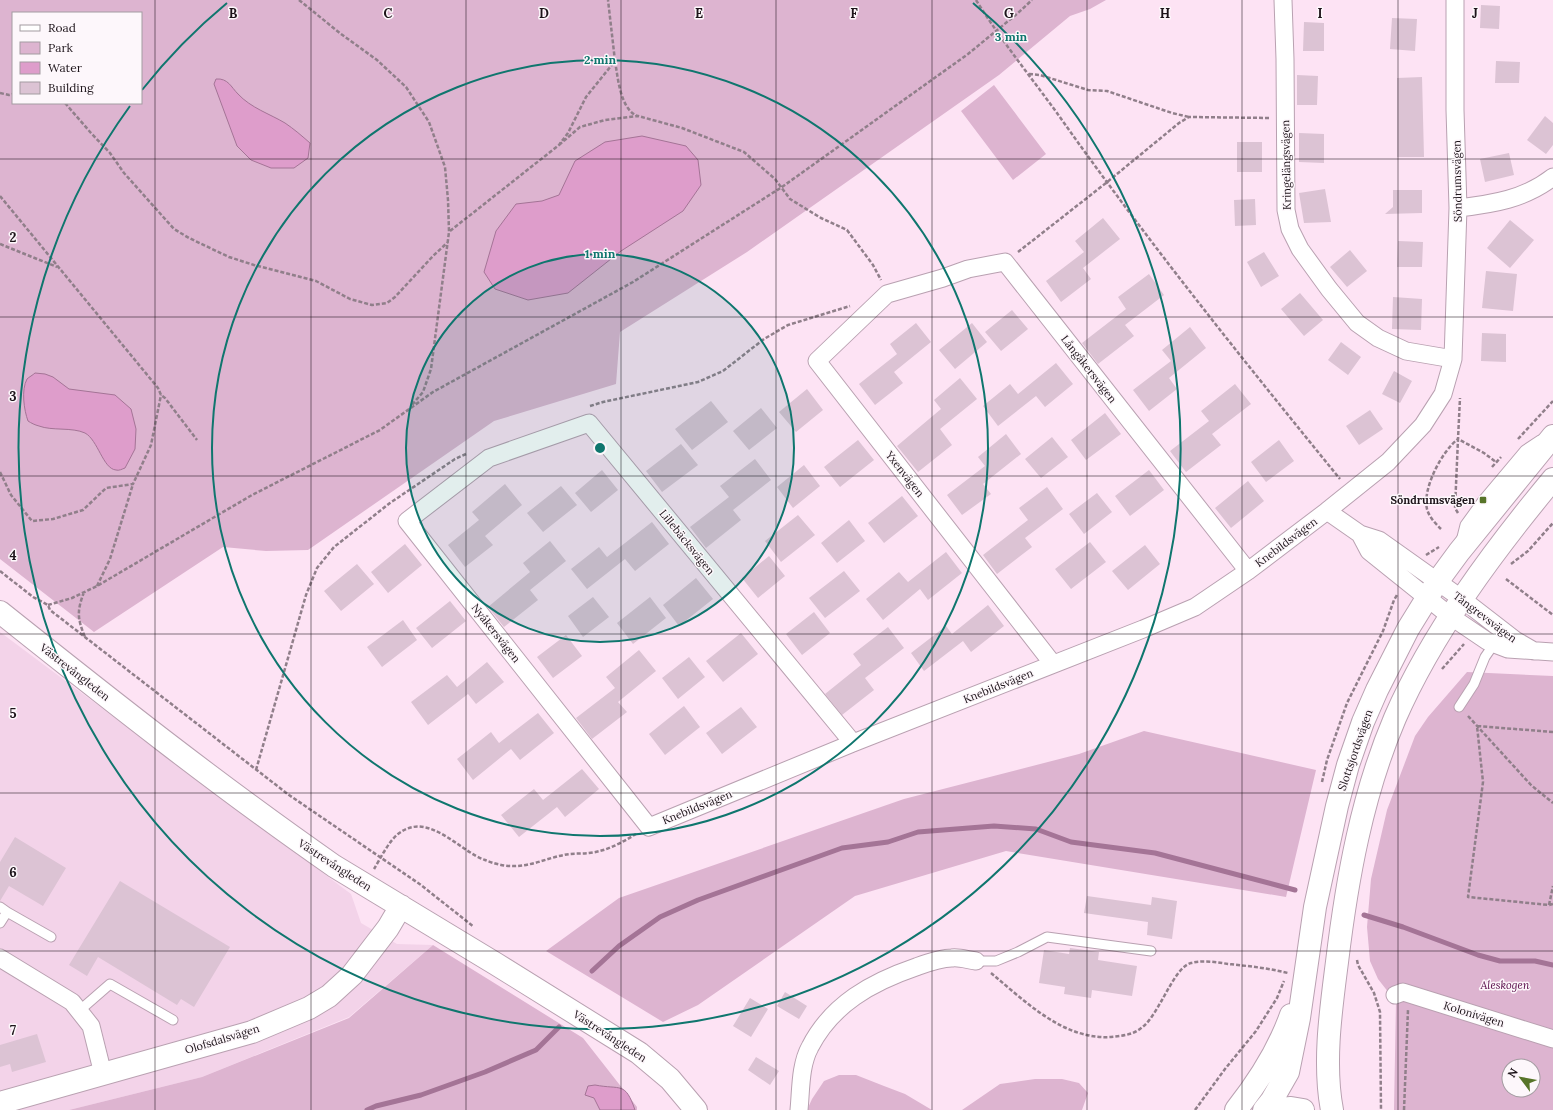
<svg xmlns="http://www.w3.org/2000/svg" width="1553" height="1110" font-family="Lora,serif">
  <rect width="100%" height="100%" fill="#fde3f4"/>
  <path fill="#f3d3e9" d="M 0,632 L 351,894 L 361,923 L 397,944 L 433,945 L 349,1017 L 202,1077 L 69,1110 L 0,1110 Z"/>
  <path fill="#ddb4d0" fill-rule="evenodd" d="M 0,0 L 1106,0 L 1090,9 L 1070,16 L 999,75 L 747,252 L 620,332 L 616,384 L 494,421 L 308,550 L 266,551 L 223,547 L 94,632 L 0,559 ZM 13,13 L 141,13 L 141,103 L 13,103 Z
    M 994,85 L 1046,154 L 1013,180 L 961,111 Z
    M 1467,672 L 1553,676 L 1553,1110 L 1394,1110 L 1396,1002 L 1378,979 L 1370,961 L 1367,927 L 1371,879 L 1387,810 L 1415,736 L 1428,717 ZM 1509,1066 L 1533,1066 L 1533,1090 L 1509,1090 Z
    M 1144,731 L 1316,770 L 1286,897 L 1006,851 L 855,896 L 698,1005 L 663,1022 L 546,951 L 619,898 L 904,799 L 1079,754 Z
    M 433,945 L 583,1038 L 637,1107 L 637,1110 L 69,1110 L 202,1077 L 349,1018 Z
    M 839,1075 L 856,1075 L 884,1086 L 905,1094 L 932,1110 L 807,1110 L 812,1099 L 824,1081 Z
    M 1035,1079 L 1062,1079 L 1079,1083 L 1088,1093 L 1082,1110 L 962,1110 L 1000,1084 Z"/>
  <path fill="#de9dcb" stroke="#a47496" d="M 216,79 C 228,78 231,87 238,94 C 251,108 270,114 285,123 C 294,129 302,136 310,143 L 308,158 L 294,168 L 271,168 L 251,160 L 237,146 L 214,84 Z
    M 642,136 L 686,146 L 698,160 L 701,185 L 683,211 L 621,251 L 568,293 L 528,300 L 495,289 L 484,272 L 496,231 L 516,204 L 542,201 L 559,195 L 575,161 L 605,142 Z
    M 35,373 L 45,374 L 53,377 L 69,389 L 115,395 L 131,409 L 136,429 L 135,449 L 125,468 C 122,469 119,471 116,470 C 103,469 98,440 85,433 C 72,427 52,431 39,426 C 35,425 31,423 28,421 C 24,410 21,390 27,379 C 29,377 33,375 35,373 Z
    M 595,1085 C 621,1090 625,1081 635,1110 L 600,1110 L 594,1098 L 585,1095 L 588,1086 Z"/>
  <g fill="none" stroke-linecap="round" stroke-linejoin="round">
    <path stroke="#a47496" stroke-width="5" d="M 1364,915 L 1403,927 L 1478,955 L 1500,961 L 1535,961 L 1553,965
      M 592,971 L 619,946 L 660,917 L 698,900 L 842,848 L 888,842 L 918,832 L 994,826 L 1036,829 L 1071,842 L 1155,853 L 1295,890
      M 367,1110 L 376,1106 L 421,1095 L 485,1072 L 536,1050 L 559,1027"/>
  </g>
  <path fill="#dcc3d4" d="M 1481,5 L 1500,6 L 1499,29 L 1480,28 Z
    M 1392,18 L 1417,19 L 1415,51 L 1390,49 Z
    M 1304,22 L 1324,23 L 1324,51 L 1303,51 Z
    M 1496,61 L 1520,62 L 1519,83 L 1495,83 Z
    M 1297,75 L 1318,76 L 1317,105 L 1297,105 Z
    M 1422,77 L 1424,157 L 1397,157 L 1397,78 Z
    M 1545,116 L 1553,123 L 1553,145 L 1546,154 L 1527,140 Z
    M 1299,133 L 1324,134 L 1324,163 L 1299,162 Z
    M 1237,142 L 1262,142 L 1262,172 L 1237,172 Z
    M 1509,153 L 1514,175 L 1485,182 L 1480,159 Z
    M 1325,189 L 1331,222 L 1304,223 L 1299,193 Z
    M 1393,190 L 1422,190 L 1422,213 L 1385,214 L 1393,207 Z
    M 1255,199 L 1256,225 L 1235,226 L 1234,200 Z
    M 1103,218 L 1120,239 L 1083,268 L 1091,279 L 1061,302 L 1046,281 L 1084,252 L 1075,241 Z
    M 1510,220 L 1534,240 L 1510,268 L 1487,248 Z
    M 1398,241 L 1423,242 L 1422,267 L 1397,267 Z
    M 1350,250 L 1367,271 L 1347,287 L 1330,267 Z
    M 1264,252 L 1279,276 L 1261,287 L 1247,262 Z
    M 1486,271 L 1517,274 L 1513,311 L 1482,308 Z
    M 1149,274 L 1164,295 L 1125,325 L 1134,336 L 1098,364 L 1082,343 L 1126,309 L 1118,297 Z
    M 1300,293 L 1323,320 L 1304,336 L 1281,309 Z
    M 1393,297 L 1422,299 L 1421,330 L 1392,329 Z
    M 1012,310 L 1028,329 L 1001,351 L 985,332 Z
    M 916,323 L 931,342 L 894,372 L 903,383 L 875,405 L 859,384 L 897,354 L 890,344 Z
    M 972,323 L 987,342 L 955,369 L 939,350 Z
    M 1190,327 L 1206,348 L 1169,378 L 1177,389 L 1149,411 L 1133,390 L 1171,361 L 1162,350 Z
    M 1482,333 L 1506,334 L 1506,362 L 1481,361 Z
    M 1341,342 L 1361,357 L 1348,375 L 1328,360 Z
    M 1056,363 L 1073,384 L 1045,407 L 1036,396 L 998,426 L 983,406 L 1010,384 L 1018,394 Z
    M 1394,371 L 1412,381 L 1400,403 L 1382,394 Z
    M 960,378 L 977,399 L 940,429 L 952,445 L 918,472 L 897,446 L 941,409 L 934,400 Z
    M 1235,384 L 1251,404 L 1212,434 L 1221,445 L 1186,472 L 1170,451 L 1209,421 L 1201,411 Z
    M 807,389 L 823,410 L 796,432 L 779,412 Z
    M 711,401 L 728,422 L 692,450 L 675,429 Z
    M 761,408 L 777,428 L 749,450 L 733,431 Z
    M 1370,410 L 1383,429 L 1359,445 L 1346,426 Z
    M 1105,413 L 1121,434 L 1086,460 L 1071,440 Z
    M 1006,434 L 1021,454 L 983,484 L 991,494 L 962,515 L 947,495 L 985,466 L 978,457 Z
    M 1052,437 L 1068,457 L 1041,478 L 1025,459 Z
    M 858,440 L 874,460 L 840,487 L 824,467 Z
    M 1279,440 L 1294,461 L 1266,482 L 1251,462 Z
    M 681,444 L 698,465 L 662,492 L 646,471 Z
    M 755,459 L 771,480 L 733,510 L 741,520 L 706,548 L 690,527 L 729,497 L 720,486 Z
    M 804,465 L 820,486 L 793,508 L 777,487 Z
    M 602,470 L 618,490 L 591,512 L 575,493 Z
    M 1149,470 L 1164,490 L 1130,516 L 1115,496 Z
    M 1248,481 L 1264,501 L 1231,528 L 1215,508 Z
    M 505,484 L 522,505 L 485,536 L 493,545 L 465,567 L 448,545 L 479,520 L 472,512 Z
    M 561,486 L 577,505 L 543,532 L 527,513 Z
    M 1047,487 L 1063,509 L 1025,538 L 1032,547 L 997,574 L 983,555 L 1028,520 L 1019,508 Z
    M 1097,493 L 1112,512 L 1084,534 L 1069,514 Z
    M 902,496 L 918,516 L 884,543 L 868,523 Z
    M 798,515 L 815,535 L 781,562 L 765,541 Z
    M 849,520 L 865,541 L 837,563 L 821,543 Z
    M 652,522 L 669,544 L 635,571 L 625,559 L 587,589 L 571,569 L 599,547 L 607,557 Z
    M 550,541 L 566,561 L 530,590 L 538,600 L 504,627 L 488,607 L 530,572 L 523,563 Z
    M 1090,542 L 1106,562 L 1071,589 L 1055,569 Z
    M 405,544 L 422,565 L 388,593 L 371,572 Z
    M 1145,545 L 1160,564 L 1128,590 L 1112,571 Z
    M 946,552 L 962,573 L 928,600 L 920,589 L 883,620 L 866,599 L 899,572 L 908,582 Z
    M 769,556 L 785,576 L 758,598 L 742,578 Z
    M 357,564 L 374,584 L 341,611 L 324,591 Z
    M 844,571 L 860,591 L 825,618 L 809,598 Z
    M 696,578 L 713,599 L 679,626 L 663,605 Z
    M 593,597 L 609,617 L 583,637 L 568,616 Z
    M 650,597 L 666,618 L 633,644 L 617,623 Z
    M 450,601 L 466,621 L 432,648 L 416,628 Z
    M 988,605 L 1004,626 L 971,652 L 963,641 L 924,671 L 911,653 L 946,626 L 952,634 Z
    M 814,612 L 830,633 L 802,655 L 786,634 Z
    M 403,620 L 417,640 L 382,667 L 367,647 Z
    M 888,627 L 904,648 L 865,678 L 874,690 L 842,715 L 825,694 L 861,665 L 853,654 Z
    M 741,633 L 758,654 L 723,682 L 706,661 Z
    M 566,635 L 582,656 L 553,678 L 537,657 Z
    M 639,650 L 656,671 L 618,702 L 627,712 L 592,739 L 576,718 L 615,688 L 606,677 Z
    M 689,657 L 705,677 L 678,699 L 662,678 Z
    M 487,662 L 504,682 L 476,704 L 468,694 L 428,725 L 411,702 L 447,675 L 457,687 Z
    M 684,706 L 700,727 L 665,755 L 649,734 Z
    M 741,707 L 757,727 L 722,754 L 706,733 Z
    M 538,713 L 554,733 L 520,760 L 511,749 L 473,780 L 457,759 L 491,732 L 499,743 Z
    M 582,769 L 599,789 L 565,817 L 557,807 L 519,837 L 501,815 L 534,789 L 543,800 Z
    M 15,837 L 66,868 L 43,906 L 9,886 L 0,901 L 0,862 Z
    M 120,881 L 230,947 L 194,1007 L 181,999 L 177,1005 L 98,957 L 87,976 L 69,965 Z
    M 1087,896 L 1151,905 L 1152,897 L 1177,901 L 1172,939 L 1147,935 L 1148,922 L 1084,913 Z
    M 1070,948 L 1099,952 L 1098,960 L 1137,966 L 1132,996 L 1092,990 L 1091,998 L 1064,994 L 1065,987 L 1039,983 L 1044,950 L 1069,954 Z
    M 785,992 L 807,1006 L 799,1019 L 777,1006 Z
    M 750,998 L 768,1009 L 751,1037 L 733,1026 Z
    M 37,1034 L 46,1062 L 12,1072 L 10,1064 L 0,1067 L 0,1045 Z
    M 756,1057 L 779,1071 L 770,1085 L 748,1070 Z"/>
  <g fill="none" stroke-linecap="round" stroke-linejoin="round">
    <defs>
      <path id="lane" d="M 1461,541 L 1465,525 L 1483,500 L 1525,450 L 1540,440
        M 1459,707 L 1474,684 L 1485,657 L 1494,644
        M 0,907 L 7,912 L 0,923
        M 7,912 L 51,937
        M 976,961 L 996,961 L 1018,952 L 1047,937 L 1151,951
        M 79,1011 L 110,984 L 173,1020"/>
      <path id="street" d="M 1283,0 L 1285,59 L 1286,210 L 1290,229 L 1300,249 L 1329,289 L 1357,323 L 1378,338 L 1406,351 L 1453,359
        M 1455,0 L 1455,110 L 1458,208 L 1453,359 L 1443,394 L 1423,425 L 1388,462 L 1327,511 L 1360,534 L 1379,540 L 1462,599 L 1515,640 L 1534,651
        M 1458,208 C 1493,204 1525,199 1553,177
        M 1360,534 L 1369,551 L 1450,616 L 1487,641 L 1508,649 L 1553,652
        M 1053,664 L 817,361 L 887,294 L 943,278 L 968,269 L 1005,262 L 1248,571
        M 853,743 L 589,423 L 489,458 L 407,521 L 649,827 L 853,743 L 1143,629 L 1195,607 L 1248,571 L 1327,511
        M 0,958 L 72,1002 L 91,1026 L 103,1074
        M 1395,995 L 1403,992 L 1553,1039
        M 799,1110 C 801,1090 800,1065 810,1047 C 832,1004 872,982 916,967 C 927,963 940,958 952,958 C 959,957 968,960 976,961"/>
      <path id="secondary" d="M 0,612 C 109,699 219,786 334,866 L 496,964 L 639,1053 L 670,1079 L 696,1110
        M 0,1103 L 252,1032 L 309,1008 L 329,996 L 352,975 L 388,928 L 401,906
        M 1236,1110 C 1258,1082 1279,1049 1291,1015
        M 1264,1110 L 1272,1100 L 1288,1072 L 1299,1018 L 1315,907 L 1337,806 L 1348,765 L 1363,722 L 1377,690 L 1408,629 L 1437,582 L 1459,552 L 1553,436
        M 1270,1110 L 1291,1108 L 1303,1110
        M 1332,1110 C 1323,1063 1331,1009 1337,962 C 1347,879 1362,795 1395,718 C 1432,633 1494,550 1553,479"/>
    </defs>
    <use href="#lane" stroke="#b9a1b1" stroke-width="11"/>
    <use href="#street" stroke="#b9a1b1" stroke-width="19"/>
    <use href="#secondary" stroke="#b9a1b1" stroke-width="24"/>
    <path stroke="#907f8a" stroke-width="2.5" stroke-dasharray="4 2" stroke-linecap="butt" d="M 299,0 L 341,34 L 377,60 L 406,87 L 429,122 L 445,167 L 448,200 L 449,232 L 431,369 L 423,392 L 411,406
      M 976,0 C 1001,40 1030,76 1057,113 C 1146,239 1243,360 1340,479
      M 615,61 C 618,78 620,108 637,116
      M 1029,74 L 1040,75 L 1088,90 L 1107,91 L 1172,113 L 1189,117
      M 0,93 L 9,95 L 13,94
      M 65,103 L 91,133 L 110,153 L 124,173 L 174,229 L 189,238 L 229,257 L 254,265 L 316,281 L 350,299 L 372,305 L 387,303 L 395,297 L 433,256 L 448,242
      M 559,145 L 580,127 L 605,120 L 638,116 L 682,128 L 744,152 L 775,179 L 790,199 L 821,218 L 847,230 L 873,265 L 881,280
      M 0,196 L 158,388 L 161,395 L 165,398 L 197,440
      M 450,231 L 559,145 L 568,133 L 586,97 L 615,61 L 608,0
      M 0,244 L 57,267
      M 1018,252 L 1106,183 L 1179,123 L 1189,117 L 1270,118
      M 590,406 L 603,402 L 698,382 L 723,371 L 764,339 L 788,325 L 850,306
      M 1518,439 L 1553,401
      M 1492,467 L 1501,457
      M 0,472 L 11,495 L 32,521 L 53,519 L 83,510 L 106,488 L 133,484 L 151,445 L 161,395
      M 1458,513 L 1455,508 L 1458,439 L 1484,453 L 1496,462
      M 1441,529 C 1436,524 1429,517 1427,509 C 1422,489 1442,451 1458,439 L 1460,398
      M 1426,555 L 1439,547
      M 1511,564 L 1528,551 L 1553,523
      M 0,571 L 33,597 L 48,605 L 50,610 L 289,795 L 421,885 L 474,927
      M 1506,579 L 1553,615
      M 97,586 L 110,559 L 133,484
      M 84,592 C 77,611 77,618 85,637
      M 48,605 L 72,598 L 97,586 L 252,495 L 380,430 L 433,392 L 633,282 L 782,187 L 968,54 L 1018,13 L 1032,0
      M 1442,669 L 1464,644
      M 1468,716 L 1531,785 L 1553,803
      M 1553,732 L 1477,726 L 1483,782 L 1468,897 L 1549,905 L 1553,904
      M 256,770 L 306,595 L 317,568 L 334,547 L 390,503 L 455,459 L 466,454
      M 1322,782 L 1327,760 L 1347,703 L 1383,631 L 1394,600 L 1397,595
      M 374,869 C 380,859 389,841 398,834 C 428,810 459,851 485,860 C 492,863 503,866 511,866 C 530,867 547,858 564,855 C 572,853 581,854 589,853 C 607,851 621,843 636,834
      M 1549,905 L 1553,886
      M 1357,960 L 1358,965 L 1374,993 L 1380,1012 L 1381,1110
      M 991,973 C 1025,1001 1063,1040 1111,1037 C 1121,1036 1132,1035 1140,1029 C 1150,1022 1156,1010 1162,1000 C 1168,990 1179,966 1191,963 C 1203,960 1216,962 1228,964 C 1248,966 1268,968 1288,973
      M 1195,1110 L 1225,1069 L 1256,1031 L 1277,998 L 1284,981
      M 1404,1110 L 1408,1010"/>
    <use href="#lane" stroke="#fff" stroke-width="9"/>
    <use href="#street" stroke="#fff" stroke-width="17"/>
    <use href="#secondary" stroke="#fff" stroke-width="22"/>
  </g>
  <path fill="none" stroke="#1d141a" stroke-width="1" stroke-opacity="0.55" d="M 155,0 L 155,1110M 311,0 L 311,1110M 466,0 L 466,1110M 621,0 L 621,1110M 776,0 L 776,1110M 932,0 L 932,1110M 1087,0 L 1087,1110M 1242,0 L 1242,1110M 1398,0 L 1398,1110M 0,159 L 1553,159M 0,317 L 1553,317M 0,476 L 1553,476M 0,634 L 1553,634M 0,793 L 1553,793M 0,951 L 1553,951"/>
  <circle cx="600" cy="448" r="194" fill="#0f766e" fill-opacity=".12"/>
  <g fill="none" stroke="#0f766e" stroke-width="2">
    <circle cx="600" cy="448" r="194"/>
    <circle cx="600" cy="448" r="388"/>
    <path d="M142 90A581 581 0 0 1 227 3M973 3A581 581 0 1 1 130 106"/>
  </g>
  <rect fill="#577429" stroke="#fdf7fb" stroke-width="1.5" x="1479" y="496" width="8" height="8" rx="2"/>
  <g text-anchor="middle" dominant-baseline="central" stroke-width="3" stroke-linejoin="round" paint-order="stroke">
    <g font-size="11" fill="#1d141a" stroke="#fdf7fb">
      <text transform="translate(1286 165) rotate(-91)">Kringelängsvägen</text>
      <text transform="translate(1457 181) rotate(-91)">Söndrumsvägen</text>
      <text transform="translate(1089 369) rotate(52)">Långåkersvägen</text>
      <text transform="translate(905 474) rotate(52)">Yxenvägen</text>
      <text transform="translate(687 542) rotate(51)">Lillebäcksvägen</text>
      <text transform="translate(1286 542) rotate(-37)">Knebildsvägen</text>
      <text transform="translate(1485 617) rotate(37)">Tångrevsvägen</text>
      <text transform="translate(496 633) rotate(52)">Nyåkersvägen</text>
      <text transform="translate(75 672) rotate(38)">Västrevångleden</text>
      <text transform="translate(998 686) rotate(-22)">Knebildsvägen</text>
      <text transform="translate(1355 750) rotate(-71)">Slottsjordsvägen</text>
      <text transform="translate(697 807) rotate(-22)">Knebildsvägen</text>
      <text transform="translate(335 865) rotate(33)">Västrevångleden</text>
      <text transform="translate(1474 1014) rotate(17)">Kolonivägen</text>
      <text transform="translate(610 1036) rotate(33)">Västrevångleden</text>
      <text transform="translate(222 1039) rotate(-17)">Olofsdalsvägen</text>
    </g>
    <g font-size="11" font-weight="bold" fill="#1d141a" stroke="#fdf7fb" text-anchor="end">
      <text x="1475" y="500">Söndrumsvägen</text>
    </g>
    <g font-size="11" font-style="italic" fill="#580b49" stroke="#fdf7fb">
      <text x="1505" y="985">Aleskogen</text>
    </g>
  </g>
  <g font-size="13" text-anchor="middle" font-weight="bold" fill="#1d141a" stroke="#fdf7fb" stroke-width="3" stroke-linejoin="round" paint-order="stroke">
    <text x="233" y="18">B</text>
    <text x="388" y="18">C</text>
    <text x="544" y="18">D</text>
    <text x="699" y="18">E</text>
    <text x="854" y="18">F</text>
    <text x="1009" y="18">G</text>
    <text x="1165" y="18">H</text>
    <text x="1320" y="18">I</text>
    <text x="1475" y="18">J</text>
    <text x="13" y="242">2</text>
    <text x="13" y="401">3</text>
    <text x="13" y="560">4</text>
    <text x="13" y="718">5</text>
    <text x="13" y="877">6</text>
    <text x="13" y="1035">7</text>
  </g>
  <circle cx="600" cy="448" r="6" fill="#0f766e" stroke="#fdf7fb" stroke-width="2"/>
  <g font-size="12" text-anchor="middle" font-weight="bold" fill="#0f766e" stroke="#fdf7fb" stroke-width="3" stroke-linejoin="round" paint-order="stroke">
    <text x="1011" y="41">3 min</text>
    <text x="600" y="64">2 min</text>
    <text x="600" y="258">1 min</text>
  </g>
  <rect x="12" y="12" width="130" height="92" fill="#fdf7fb" stroke="#a39ca1"/>
  <rect x="20" y="25" width="20" height="6" fill="#ffffff" stroke="#a39ca1"/>
  <text x="48" y="32" font-size="12" fill="#1d141a">Road</text>
  <rect x="20" y="42" width="20" height="12" fill="#ddb4d0" stroke="#a39ca1"/>
  <text x="48" y="52" font-size="12" fill="#1d141a">Park</text>
  <rect x="20" y="62" width="20" height="12" fill="#de9dcb" stroke="#a39ca1"/>
  <text x="48" y="72" font-size="12" fill="#1d141a">Water</text>
  <rect x="20" y="82" width="20" height="12" fill="#dcc3d4" stroke="#a39ca1"/>
  <text x="48" y="92" font-size="12" fill="#1d141a">Building</text>
  <g transform="translate(1521 1078) rotate(302)"><circle r="19" fill="#fdf7fb" stroke="#a39ca1"/>
  <path d="M0-3L7 15L0 10L-7 15Z" fill="#577429"/>
  <text y="-6" font-size="11" font-weight="bold" text-anchor="middle" fill="#1d141a">N</text>
  </g>
</svg>
